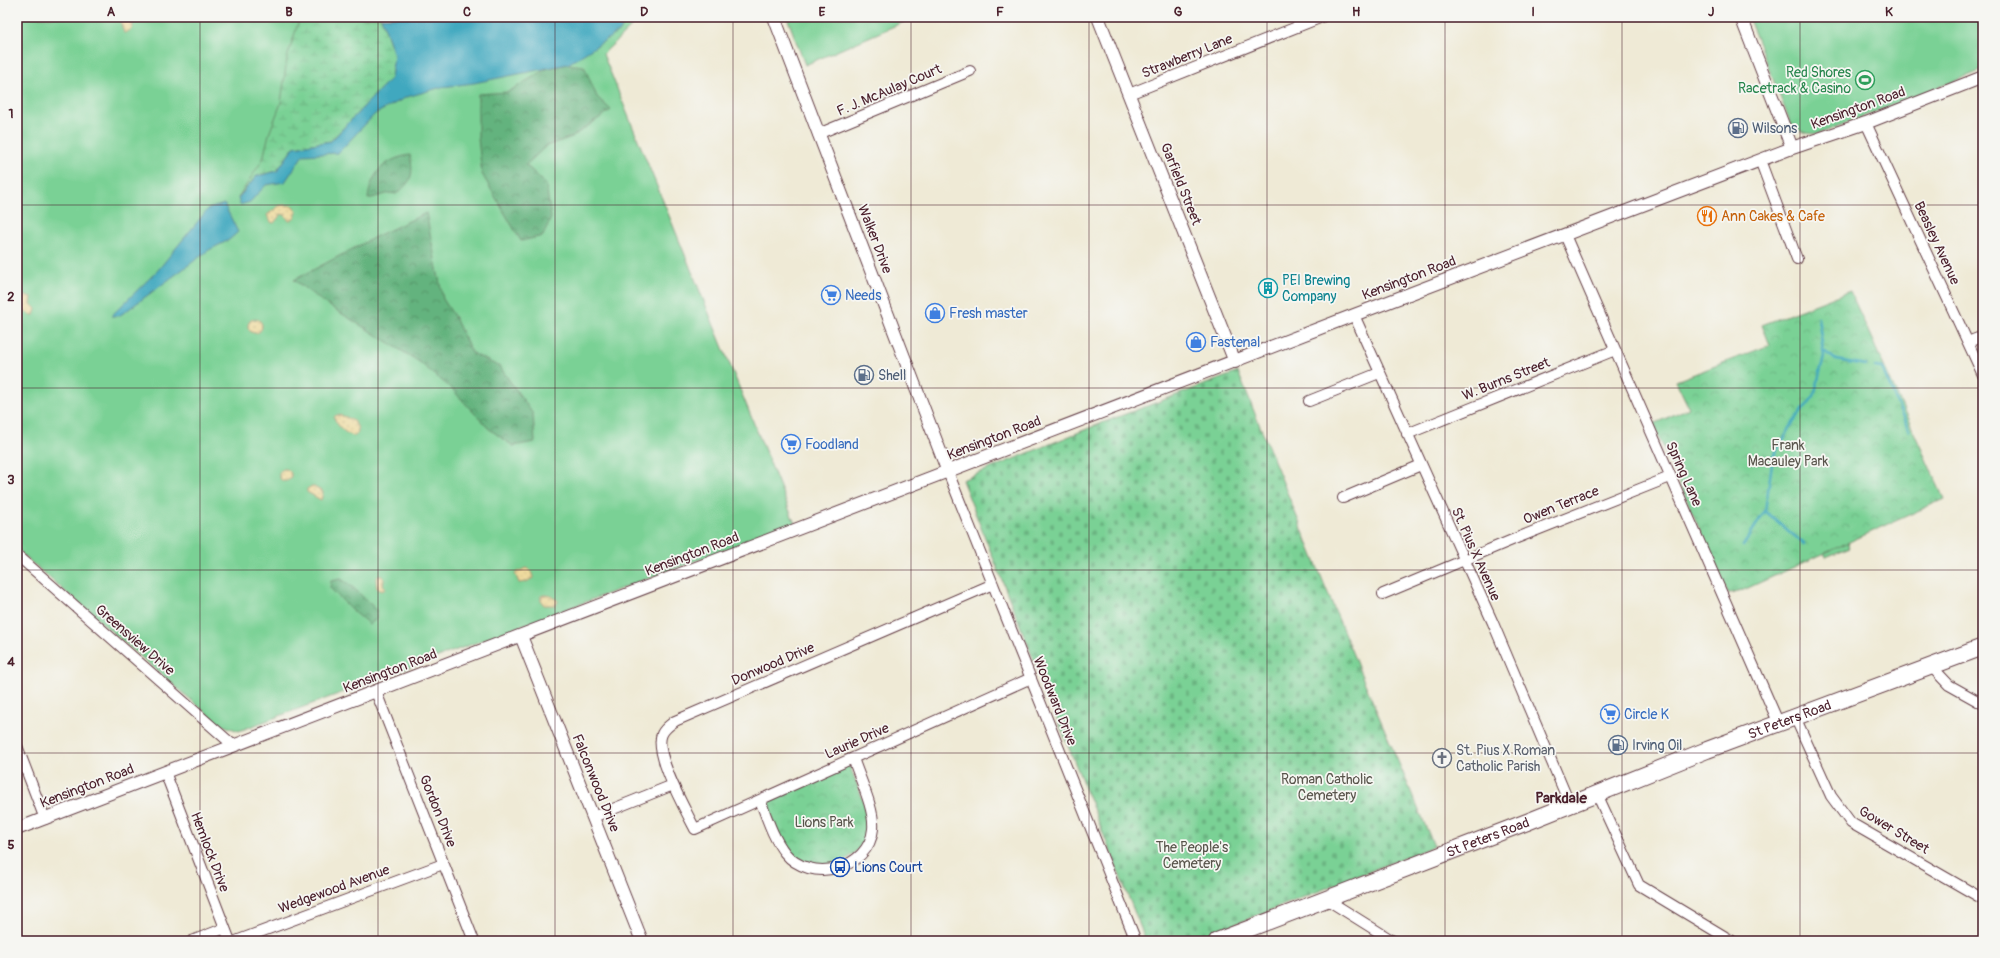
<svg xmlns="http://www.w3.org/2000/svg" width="2000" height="958" font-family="Pangolin,sans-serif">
  <defs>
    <pattern id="forest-crowns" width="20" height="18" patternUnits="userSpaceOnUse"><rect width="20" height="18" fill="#63b37e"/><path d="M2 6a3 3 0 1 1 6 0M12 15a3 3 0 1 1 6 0" fill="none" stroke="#549167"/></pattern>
    <pattern id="wetland-marsh" width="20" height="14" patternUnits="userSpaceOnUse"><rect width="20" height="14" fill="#7ad195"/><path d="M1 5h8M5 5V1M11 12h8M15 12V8" fill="none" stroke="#6bb381"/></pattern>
    <pattern id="sand-dots" width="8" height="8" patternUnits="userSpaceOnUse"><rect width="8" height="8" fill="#eeda9e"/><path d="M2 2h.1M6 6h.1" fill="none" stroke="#cebb88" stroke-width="1.8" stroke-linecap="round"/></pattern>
    <pattern id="cemetery-stones" width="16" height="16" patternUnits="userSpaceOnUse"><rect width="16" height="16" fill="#7ad195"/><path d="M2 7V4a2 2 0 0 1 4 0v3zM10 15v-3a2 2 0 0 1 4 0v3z" fill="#6bb381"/></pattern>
    <pattern id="park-crowns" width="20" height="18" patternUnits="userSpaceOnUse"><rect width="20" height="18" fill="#7ad195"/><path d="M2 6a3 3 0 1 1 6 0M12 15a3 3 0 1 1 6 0" fill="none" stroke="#6bb381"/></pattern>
  </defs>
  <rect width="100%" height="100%" fill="#f6f6f2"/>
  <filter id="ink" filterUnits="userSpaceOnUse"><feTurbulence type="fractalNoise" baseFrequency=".025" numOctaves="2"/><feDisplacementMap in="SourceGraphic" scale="8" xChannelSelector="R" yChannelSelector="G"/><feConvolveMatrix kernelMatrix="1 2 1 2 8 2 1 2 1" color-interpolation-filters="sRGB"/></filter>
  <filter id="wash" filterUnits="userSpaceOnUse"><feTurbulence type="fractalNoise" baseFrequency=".012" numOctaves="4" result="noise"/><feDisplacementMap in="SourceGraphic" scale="16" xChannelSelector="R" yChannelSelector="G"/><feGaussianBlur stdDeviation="0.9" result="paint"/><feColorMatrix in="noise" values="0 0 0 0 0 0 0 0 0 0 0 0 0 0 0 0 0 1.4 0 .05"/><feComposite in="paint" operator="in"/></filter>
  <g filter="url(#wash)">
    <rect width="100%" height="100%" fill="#efead6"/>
    <path fill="#7ad195" stroke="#627860" d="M 17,17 L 641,17 L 603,54 L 795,524 L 239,731 L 219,724 L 17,550 Z
      M 787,17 L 907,17 L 908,20 L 805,65 Z
      M 1748,17 L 1983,17 L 1983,70 L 1821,133 C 1808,135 1801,133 1791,124 Z
      M 1844,533 L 1850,547 L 1826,557 L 1820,544 Z"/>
    <path fill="url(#forest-crowns)" stroke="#566954" d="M 568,64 L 584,66 L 597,97 L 611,110 L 572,137 L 546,146 L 526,165 L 546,184 L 551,218 L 543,236 L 521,241 L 482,174 L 478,138 L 478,94 L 508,92 L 548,68 Z
      M 410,155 C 414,175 412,182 396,194 L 390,193 L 368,199 C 371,173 384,159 410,155 Z
      M 426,213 L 443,299 L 454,316 L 472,353 L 500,367 L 533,414 L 535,442 L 513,446 L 488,428 L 452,389 L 418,361 L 323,302 L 294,280 L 377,236 Z
      M 341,579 C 355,587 364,599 376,609 L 377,619 L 369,624 L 352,610 L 330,588 L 331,581 Z"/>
    <path fill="url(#wetland-marsh)" stroke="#627860" d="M 300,17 L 381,17 L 394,55 L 391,78 L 331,141 L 294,147 L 277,171 L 257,176 L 238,198 L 263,159 L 269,134 L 281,103 L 287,58 Z"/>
    <path fill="url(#sand-dots)" stroke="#9c7c64" d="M 122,17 L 131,17 L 133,27 L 129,31 L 124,33 L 121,23 Z
      M 285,205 L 293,206 L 297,212 L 295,217 L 289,221 L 285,215 L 281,214 L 274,223 L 271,222 L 267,215 L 279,206 Z
      M 25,296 L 32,297 L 31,304 L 36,309 L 34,315 C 26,315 21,307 19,300 L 21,297 Z
      M248 326a7 7 0 1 1 14 0a7 7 0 1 1-14 0Z
      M 337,415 C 347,416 358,421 358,432 L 355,436 C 346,435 337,426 334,417 Z
      M279 475a6 6 0 1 1 12 0a6 6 0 1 1-12 0Z
      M 312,486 L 323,492 L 321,500 L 307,492 L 307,489 Z
      M 526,568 L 531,571 L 533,578 L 526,582 L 519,583 L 515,573 Z
      M 379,576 L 382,576 L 384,579 L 383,585 L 386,588 L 382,591 L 377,588 L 376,578 Z
      M 545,595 L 551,596 L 558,601 L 556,605 L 544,605 L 541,601 L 541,596 Z"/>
    <path fill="url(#cemetery-stones)" stroke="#627860" d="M 1238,372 L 1358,667 L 1434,846 L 1192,941 L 1146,941 L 962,480 L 1099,424 Z"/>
    <path fill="url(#park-crowns)" stroke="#627860" d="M 1850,291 L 1944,499 L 1739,592 L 1728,593 L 1653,424 L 1689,408 L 1676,381 L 1770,345 L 1762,325 Z
      M 849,764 C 854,778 866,803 867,816 C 872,861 820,881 789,851 C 778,840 771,816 765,802 Z"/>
    <path fill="#3fa8bf" stroke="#446475" d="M 381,17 L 627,17 L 620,31 L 568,64 L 474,83 L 442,87 L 407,97 L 375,114 L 338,153 L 303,155 L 285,182 L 266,185 L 250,202 L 240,205 L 238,198 L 257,176 L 277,171 L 294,147 L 331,141 L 391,78 L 394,55 Z
      M 224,204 L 238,232 L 229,240 L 209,250 L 129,309 L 119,316 L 111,316 L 158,270 L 208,209 Z"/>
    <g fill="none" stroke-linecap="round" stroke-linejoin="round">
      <path stroke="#3fa8bf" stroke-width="2.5" d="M 1824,351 L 1836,360 L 1866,365
        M 1875,367 L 1882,368 L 1909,431
        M 1804,544 L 1765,511 L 1773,457 L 1793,423 L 1814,396 L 1824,356 L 1818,318
        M 1743,546 L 1765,511"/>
    </g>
  </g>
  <g filter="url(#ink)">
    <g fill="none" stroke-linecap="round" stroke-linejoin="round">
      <defs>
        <path id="minor" d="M 1129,94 L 1322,17
          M 1866,123 L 1983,375
          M 818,134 L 970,71
          M 1760,160 L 1797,259
          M 1565,235 L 1779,724
          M 1354,315 L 1493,623 L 1570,805
          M 1968,342 L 1983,336
          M 1309,401 L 1379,373
          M 1407,434 L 1615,350
          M 948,472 L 1136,941
          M 1343,498 L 1421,465
          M 17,555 L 234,746
          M 993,584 L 675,721 C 670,725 665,728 662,734 C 653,753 686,811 695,829 L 1031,678
          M 1383,594 L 1517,538 L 1670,477
          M 1931,666 L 1949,685 L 1983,704
          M 376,692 L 474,941
          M 1795,717 L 1831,796 L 1851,823 L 1983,899
          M 17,746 L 45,819
          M 165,772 L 230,941
          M 1597,794 L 1639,885 L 1732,941
          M 760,800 C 767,818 773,838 785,853 C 810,884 869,870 873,829 C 875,809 859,777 853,758
          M 593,817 L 673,785
          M 1326,899 L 1393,941
          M 192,941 L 225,928
          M 236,941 L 443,864"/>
        <path id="tertiary" d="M 774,17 L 948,472
          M 1098,17 L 1235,362
          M 1741,17 L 1792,148
          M 521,636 L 642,941
          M 17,829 L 1354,315 L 1792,148 L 1866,123 L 1983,77"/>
        <g id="primary">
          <path id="s1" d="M 1217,941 L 1527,822 L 1707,750 L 1983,647"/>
        </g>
      </defs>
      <use href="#minor" stroke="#633d45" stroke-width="12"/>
      <use href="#tertiary" stroke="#633d45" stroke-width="14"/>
      <use href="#primary" stroke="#633d45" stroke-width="18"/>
      <use href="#minor" stroke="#fff" stroke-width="10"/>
      <use href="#tertiary" stroke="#fff" stroke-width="12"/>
      <use href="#primary" stroke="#fff" stroke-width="16"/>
    </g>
  </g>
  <path fill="none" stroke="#4a1f2b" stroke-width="1" stroke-opacity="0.55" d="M 200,17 L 200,941M 378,17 L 378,941M 555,17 L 555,941M 733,17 L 733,941M 911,17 L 911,941M 1089,17 L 1089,941M 1267,17 L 1267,941M 1445,17 L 1445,941M 1622,17 L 1622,941M 1800,17 L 1800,941M 17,205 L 1983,205M 17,388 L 1983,388M 17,570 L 1983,570M 17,753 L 1983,753"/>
  <defs>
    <symbol id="stadium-ring" viewBox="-11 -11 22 22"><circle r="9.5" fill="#f6f6f2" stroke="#2e9e5b" stroke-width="1.5"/><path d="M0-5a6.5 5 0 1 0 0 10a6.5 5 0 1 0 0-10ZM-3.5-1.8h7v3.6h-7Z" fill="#2e9e5b"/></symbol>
    <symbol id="fuel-ring" viewBox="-11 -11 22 22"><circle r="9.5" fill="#f6f6f2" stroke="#5c6f8a" stroke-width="1.5"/><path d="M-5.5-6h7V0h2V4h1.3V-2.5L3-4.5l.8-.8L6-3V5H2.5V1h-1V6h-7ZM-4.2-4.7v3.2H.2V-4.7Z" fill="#5c6f8a"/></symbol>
    <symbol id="restaurant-ring" viewBox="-11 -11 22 22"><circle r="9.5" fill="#f6f6f2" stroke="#e8710a" stroke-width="1.5"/><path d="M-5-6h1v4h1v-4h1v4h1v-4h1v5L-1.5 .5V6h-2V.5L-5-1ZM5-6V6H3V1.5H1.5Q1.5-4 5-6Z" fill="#e8710a"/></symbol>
    <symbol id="building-ring" viewBox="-11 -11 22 22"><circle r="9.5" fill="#f6f6f2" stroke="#0f9aa8" stroke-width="1.5"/><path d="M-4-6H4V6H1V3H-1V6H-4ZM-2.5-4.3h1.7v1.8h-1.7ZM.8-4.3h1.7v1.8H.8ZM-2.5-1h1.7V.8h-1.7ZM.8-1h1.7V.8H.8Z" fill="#0f9aa8"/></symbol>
    <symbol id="supermarket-ring" viewBox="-11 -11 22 22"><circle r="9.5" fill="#f6f6f2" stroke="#3f7fe0" stroke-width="1.5"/><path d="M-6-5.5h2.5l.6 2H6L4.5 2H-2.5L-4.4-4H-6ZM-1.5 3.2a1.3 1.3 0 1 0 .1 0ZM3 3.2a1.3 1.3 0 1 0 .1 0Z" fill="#3f7fe0"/></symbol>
    <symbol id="shop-ring" viewBox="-11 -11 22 22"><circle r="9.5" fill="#f6f6f2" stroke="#3f7fe0" stroke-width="1.5"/><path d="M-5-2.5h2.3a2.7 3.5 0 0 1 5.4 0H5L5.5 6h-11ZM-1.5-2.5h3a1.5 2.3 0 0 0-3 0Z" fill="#3f7fe0"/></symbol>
    <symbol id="church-ring" viewBox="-11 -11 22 22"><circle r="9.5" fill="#f6f6f2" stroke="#6b7280" stroke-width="1.5"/><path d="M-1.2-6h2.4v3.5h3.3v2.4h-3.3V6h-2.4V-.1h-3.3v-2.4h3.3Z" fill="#6b7280"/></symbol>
    <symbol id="bus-ring" viewBox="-11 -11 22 22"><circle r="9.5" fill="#f6f6f2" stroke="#1a4fb4" stroke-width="1.5"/><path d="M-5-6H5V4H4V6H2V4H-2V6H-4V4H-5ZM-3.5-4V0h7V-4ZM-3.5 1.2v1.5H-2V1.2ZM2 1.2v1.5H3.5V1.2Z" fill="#1a4fb4"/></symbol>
  </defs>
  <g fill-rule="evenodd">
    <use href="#stadium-ring" x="1854" y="69" width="22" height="22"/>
    <use href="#fuel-ring" x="1727" y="117" width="22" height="22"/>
    <use href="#restaurant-ring" x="1696" y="205" width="22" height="22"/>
    <use href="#building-ring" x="1257" y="277" width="22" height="22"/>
    <use href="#supermarket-ring" x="820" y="284" width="22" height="22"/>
    <use href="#shop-ring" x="924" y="302" width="22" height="22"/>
    <use href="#shop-ring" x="1185" y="331" width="22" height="22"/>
    <use href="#fuel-ring" x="853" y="364" width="22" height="22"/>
    <use href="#supermarket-ring" x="780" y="433" width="22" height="22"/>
    <use href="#supermarket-ring" x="1599" y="703" width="22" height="22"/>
    <use href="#fuel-ring" x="1607" y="734" width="22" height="22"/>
    <use href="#church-ring" x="1431" y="747" width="22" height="22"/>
    <use href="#bus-ring" x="829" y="856" width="22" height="22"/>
  </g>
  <g text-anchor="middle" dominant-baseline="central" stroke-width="3.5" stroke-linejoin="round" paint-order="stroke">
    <g font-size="14" fill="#4a1f2b" stroke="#f6f6f2">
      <text transform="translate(1187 56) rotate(-22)">Strawberry Lane</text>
      <text transform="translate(889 90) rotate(-23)">F. J. McAulay Court</text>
      <text transform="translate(1858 108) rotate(-20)">Kensington Road</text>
      <text transform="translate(1181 184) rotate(68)">Garfield Street</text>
      <text transform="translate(875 239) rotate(69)">Walker Drive</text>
      <text transform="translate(1937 243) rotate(65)">Beasley Avenue</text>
      <text transform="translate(1409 278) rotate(-21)">Kensington Road</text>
      <text transform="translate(1506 379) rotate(-22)">W. Burns Street</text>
      <text transform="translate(994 438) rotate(-21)">Kensington Road</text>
      <text transform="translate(1684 474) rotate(66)">Spring Lane</text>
      <text transform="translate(1561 505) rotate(-22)">Owen Terrace</text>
      <text transform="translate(692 554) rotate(-21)">Kensington Road</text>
      <text transform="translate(1476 554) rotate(66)">St. Pius X Avenue</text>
      <text transform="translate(135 640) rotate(41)">Greensview Drive</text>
      <text transform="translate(773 664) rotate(-23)">Donwood Drive</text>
      <text transform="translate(390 671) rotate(-21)">Kensington Road</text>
      <text transform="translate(1055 701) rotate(68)">Woodward Drive</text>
      <text stroke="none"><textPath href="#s1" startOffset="614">St Peters Road</textPath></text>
      <text transform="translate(857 741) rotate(-24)">Laurie Drive</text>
      <text transform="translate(596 783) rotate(68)">Falconwood Drive</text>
      <text transform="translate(87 786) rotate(-21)">Kensington Road</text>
      <text transform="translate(438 811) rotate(68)">Gordon Drive</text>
      <text transform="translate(1894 830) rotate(31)">Gower Street</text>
      <text stroke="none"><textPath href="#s1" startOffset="290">St Peters Road</textPath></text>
      <text transform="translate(210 852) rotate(69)">Hemlock Drive</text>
      <text transform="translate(334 889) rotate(-20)">Wedgewood Avenue</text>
    </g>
    <g font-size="14" fill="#27864d" stroke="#f6f6f2" text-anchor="end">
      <text x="1851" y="72">Red Shores<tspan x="1851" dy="16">Racetrack &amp; Casino</tspan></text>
    </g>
    <g font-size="14" fill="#4e5e75" stroke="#f6f6f2" text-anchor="start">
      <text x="1752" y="128">Wilsons</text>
      <text x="878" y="375">Shell</text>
      <text x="1632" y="745">Irving Oil</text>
    </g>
    <g font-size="14" fill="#c56008" stroke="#f6f6f2" text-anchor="start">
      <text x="1721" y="216">Ann Cakes &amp; Cafe</text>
    </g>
    <g font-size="14" fill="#0d838f" stroke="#f6f6f2" text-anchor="start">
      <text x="1282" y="280">PEI Brewing<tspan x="1282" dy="16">Company</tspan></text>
    </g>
    <g font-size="14" fill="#366cbe" stroke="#f6f6f2" text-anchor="start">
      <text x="845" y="295">Needs</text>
      <text x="949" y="313">Fresh master</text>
      <text x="1210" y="342">Fastenal</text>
      <text x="805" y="444">Foodland</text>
      <text x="1624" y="714">Circle K</text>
    </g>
    <g font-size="14" fill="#58544b" stroke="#f6f6f2">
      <text x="1788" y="445">Frank<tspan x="1788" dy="16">Macauley Park</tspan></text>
      <text x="1327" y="779">Roman Catholic<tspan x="1327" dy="16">Cemetery</tspan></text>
      <text x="824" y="822">Lions Park</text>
      <text x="1192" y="847">The People's<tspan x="1192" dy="16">Cemetery</tspan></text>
    </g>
    <g font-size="14" fill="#5b616d" stroke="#f6f6f2" text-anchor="start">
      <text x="1456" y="750">St. Pius X Roman<tspan x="1456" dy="16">Catholic Parish</tspan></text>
    </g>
    <g font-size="14" fill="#164399" stroke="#f6f6f2" text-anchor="start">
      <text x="854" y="867">Lions Court</text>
    </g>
    <g font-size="15" font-weight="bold" fill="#4a1f2b" stroke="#f6f6f2">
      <text x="1561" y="798">Parkdale</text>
    </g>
  </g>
  <rect width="2000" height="958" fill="none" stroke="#f6f6f2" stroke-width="44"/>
  <rect x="22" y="22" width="1956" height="914" fill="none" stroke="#4a1f2b" stroke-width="1.5"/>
  <g font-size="13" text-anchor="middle" font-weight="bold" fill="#4a1f2b">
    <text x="111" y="16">A</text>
    <text x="289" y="16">B</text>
    <text x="467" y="16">C</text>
    <text x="644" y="16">D</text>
    <text x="822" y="16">E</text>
    <text x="1000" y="16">F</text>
    <text x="1178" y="16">G</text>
    <text x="1356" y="16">H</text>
    <text x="1533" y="16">I</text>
    <text x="1711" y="16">J</text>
    <text x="1889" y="16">K</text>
    <text x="11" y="118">1</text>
    <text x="11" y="301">2</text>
    <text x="11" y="484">3</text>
    <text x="11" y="666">4</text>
    <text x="11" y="849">5</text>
  </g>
</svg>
